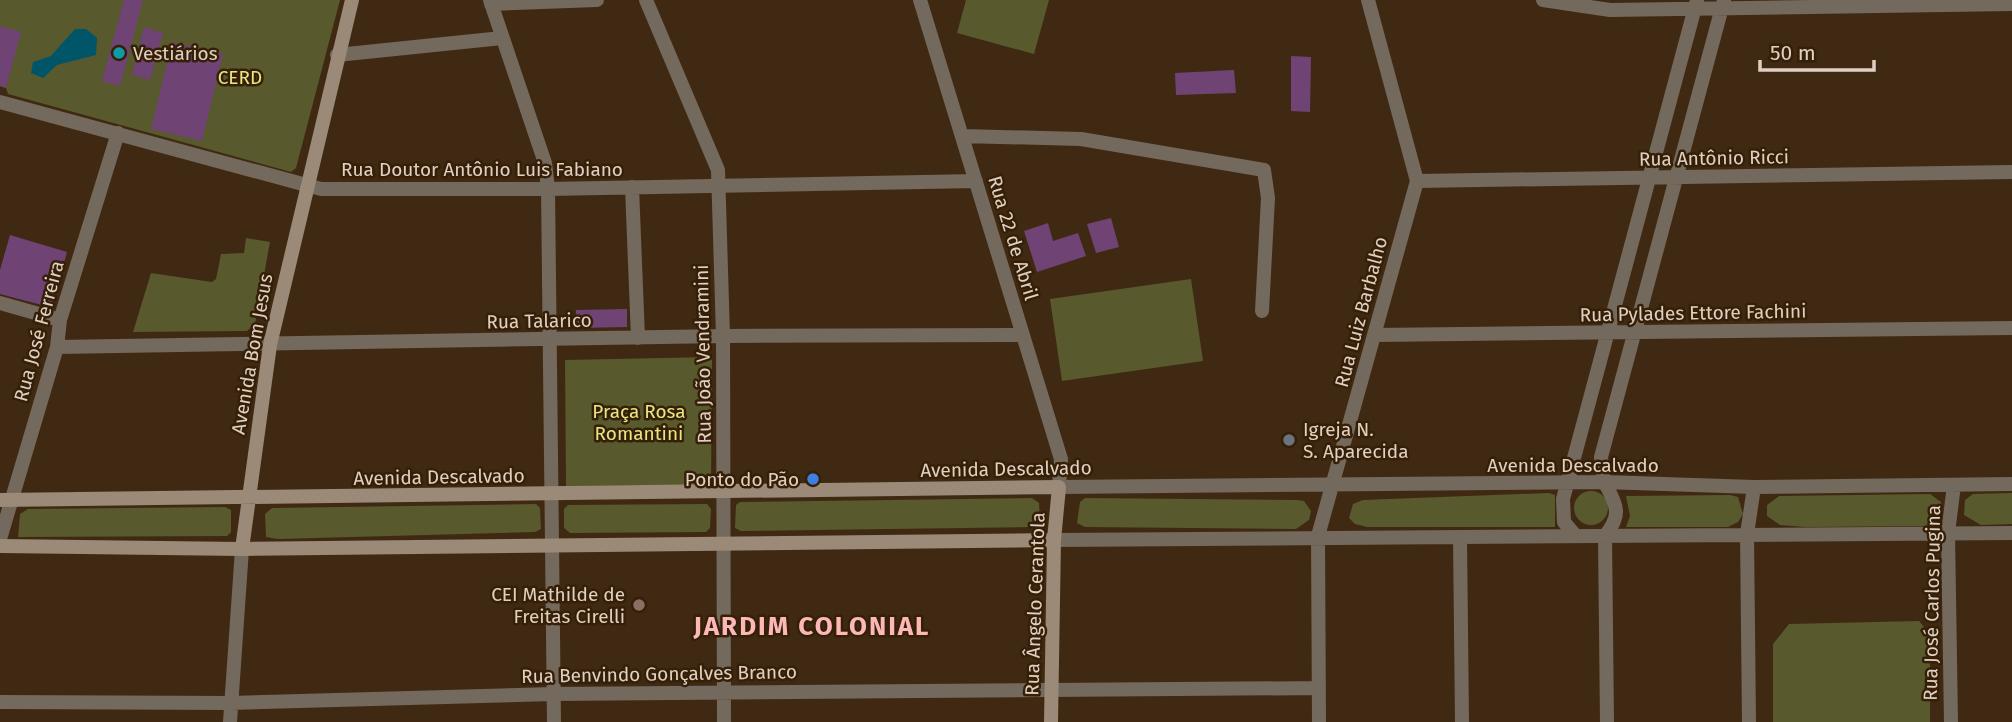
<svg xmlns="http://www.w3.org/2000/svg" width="2012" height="722" font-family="'Fira Sans',sans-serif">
  <rect width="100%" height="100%" fill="#402912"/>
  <path fill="#58592c" d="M 0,0 L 340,0 L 296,168 L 291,172 L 8,94 L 6,88 L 0,86 Z
    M 966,0 L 1049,0 L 1034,54 L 957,33 Z
    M 246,238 L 270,242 L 255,324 L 247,331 L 133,332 L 151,273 L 212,282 L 216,279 L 221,254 L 244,253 Z
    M 1191,279 L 1203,361 L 1062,381 L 1050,299 Z
    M 712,357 L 711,485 L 566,486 L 565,360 Z
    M1574 508a17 17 0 1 1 34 0a17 17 0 1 1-34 0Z
    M 1549,493 L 1555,495 L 1555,527 L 1367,527 L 1355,524 L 1349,518 L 1353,504 L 1363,500 Z
    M 2012,493 L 2012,524 L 1981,525 L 1964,515 L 1965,500 L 1973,494 Z
    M 1930,494 L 1941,502 C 1941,513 1941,520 1930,526 L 1805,527 L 1780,525 L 1767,516 L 1767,505 L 1779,496 Z
    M 1730,495 L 1738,497 L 1743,514 L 1738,522 L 1728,527 L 1626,527 L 1630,516 L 1626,496 Z
    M 1032,498 L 1039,503 L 1040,519 L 1033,527 L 741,531 L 735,528 L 736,505 L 740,502 Z
    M 1085,498 L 1297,500 L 1304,501 L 1311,511 L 1309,520 L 1296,529 L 1085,527 L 1077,523 L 1080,502 Z
    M 536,504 L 540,508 L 541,529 L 535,532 L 278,539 L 266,537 L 265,514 L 272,508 Z
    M 707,504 L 711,509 L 710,528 L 706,532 L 570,533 L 564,528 L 564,509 L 568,505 Z
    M 225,507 L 231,510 L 231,532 L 227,536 L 18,537 L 20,514 L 28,509 Z
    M 1919,621 L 1930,634 L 1930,722 L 1773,722 L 1773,644 L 1789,624 Z"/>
  <path fill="#005568" d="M 75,29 L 86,29 L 97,38 L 96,55 L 57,65 L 43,78 L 31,73 L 33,62 L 51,56 Z"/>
  <path fill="#704375" d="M 124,0 L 143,0 L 120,86 L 102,81 Z
    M 0,26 L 21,32 L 6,88 L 0,86 Z
    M 144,27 L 163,33 L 150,80 L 132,75 Z
    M 172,42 L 223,54 L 202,141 L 151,129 Z
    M 1291,56 L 1311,57 L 1310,112 L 1291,111 Z
    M 1234,70 L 1236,93 L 1176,95 L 1175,73 Z
    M 1111,218 L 1119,247 L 1096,253 L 1087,224 Z
    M 1048,223 L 1053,241 L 1078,233 L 1086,256 L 1037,272 L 1024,231 Z
    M 10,235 L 67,252 L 53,302 L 42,305 L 0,294 L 0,270 Z
    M 627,309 L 627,327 L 576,328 L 576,310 Z"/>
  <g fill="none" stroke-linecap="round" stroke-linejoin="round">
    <path stroke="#73695d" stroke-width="14" d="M 490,0 L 545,163 L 548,189 L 554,722
      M 646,0 L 718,170 L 723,336 L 724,722
      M 920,0 L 1061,459 L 1059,487 L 1604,482 L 1754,487 L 2012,484
      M 1543,0 L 1610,10 L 2012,4
      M 491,4 L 597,0
      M 337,55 L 502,38
      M 0,102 L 321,189 L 548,189 L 976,181
      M 962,136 L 1081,139 L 1264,170 L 1268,198 L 1262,311
      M 1417,181 L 2012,172
      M 632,187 L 638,338
      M 0,303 L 60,320
      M 1375,335 L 2012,328
      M 57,347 L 723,336 L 1022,335
      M 1575,535 L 1564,522 L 1563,499 L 1697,0
      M 1460,537 L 1462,722
      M 0,539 L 57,347 L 60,320 L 118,133
      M 1054,540 L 2012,533
      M 0,702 L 231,703 L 553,694 L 1319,688
      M 230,722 L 242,549
      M 1319,722 L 1318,536 L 1417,181 L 1368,0
      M 1607,722 L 1605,536 C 1622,514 1617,507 1606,485 C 1602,477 1602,466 1601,457 L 1724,0
      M 1749,722 L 1747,534 L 1754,487
      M 1951,722 L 1948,533 L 1954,485"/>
    <path stroke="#9a8a77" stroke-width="14" d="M 0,500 L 1059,487 L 1054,540 L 1051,722
      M 0,546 L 242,549 L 1054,540
      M 242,549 L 270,345 L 352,0"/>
  </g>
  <circle fill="#0f9aa8" stroke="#351f07" stroke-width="2.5" cx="119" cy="53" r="7"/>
  <circle fill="#6b7280" stroke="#351f07" stroke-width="2.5" cx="1289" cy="440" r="7"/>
  <circle fill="#3f7fe0" stroke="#351f07" stroke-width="2.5" cx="813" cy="479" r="7"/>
  <circle fill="#8d6e63" stroke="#351f07" stroke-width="2.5" cx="639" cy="605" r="7"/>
  <g text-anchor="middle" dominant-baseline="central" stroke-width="5" stroke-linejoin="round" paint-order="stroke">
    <g font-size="19" fill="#e0d0c3" stroke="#351f07" text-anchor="start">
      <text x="133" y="53">Vestiários</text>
      <text x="1303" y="429">Igreja N.<tspan x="1303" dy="22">S. Aparecida</tspan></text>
      <text x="799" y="479" text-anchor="end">Ponto do Pão</text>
      <text x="625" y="594" text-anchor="end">CEI Mathilde de<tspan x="625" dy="22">Freitas Cirelli</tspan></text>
    </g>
    <g font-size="19" fill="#e4e782" stroke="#351f07">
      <text x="240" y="77">CERD</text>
      <text x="639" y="411">Praça Rosa<tspan x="639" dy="22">Romantini</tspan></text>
    </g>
    <g font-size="19" fill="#e0d0c3" stroke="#351f07">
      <text transform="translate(1714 158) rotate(-1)">Rua Antônio Ricci</text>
      <text x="482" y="169">Rua Doutor Antônio Luis Fabiano</text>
      <text transform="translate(1013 238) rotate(73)">Rua 22 de Abril</text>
      <text transform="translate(1361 312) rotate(-75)">Rua Luiz Barbalho</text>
      <text transform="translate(1693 313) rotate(-1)">Rua Pylades Ettore Fachini</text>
      <text transform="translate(539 321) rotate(-1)">Rua Talarico</text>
      <text transform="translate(39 331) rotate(-75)">Rua José Ferreira</text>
      <text transform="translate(252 354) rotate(-80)">Avenida Bom Jesus</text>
      <text transform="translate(703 354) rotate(-91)">Rua João Vendramini</text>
      <text x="1573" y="465">Avenida Descalvado</text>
      <text transform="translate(1006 469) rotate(-1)">Avenida Descalvado</text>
      <text transform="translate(439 477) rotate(-1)">Avenida Descalvado</text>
      <text transform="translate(1932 603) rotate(-89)">Rua José Carlos Pugina</text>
      <text transform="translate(1035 604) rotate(-88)">Rua Ângelo Cerantola</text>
      <text transform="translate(659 674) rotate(-1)">Rua Benvindo Gonçalves Branco</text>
    </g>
    <g font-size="26" font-weight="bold" letter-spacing="2" fill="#fcb8b9" stroke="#351f07">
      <text x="812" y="626">JARDIM COLONIAL</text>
    </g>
  </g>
  <path d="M1760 60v10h114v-10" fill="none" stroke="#e0d0c3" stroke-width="3.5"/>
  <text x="1770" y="60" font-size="21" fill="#e0d0c3" stroke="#351f07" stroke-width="5" paint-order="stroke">50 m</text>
</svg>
